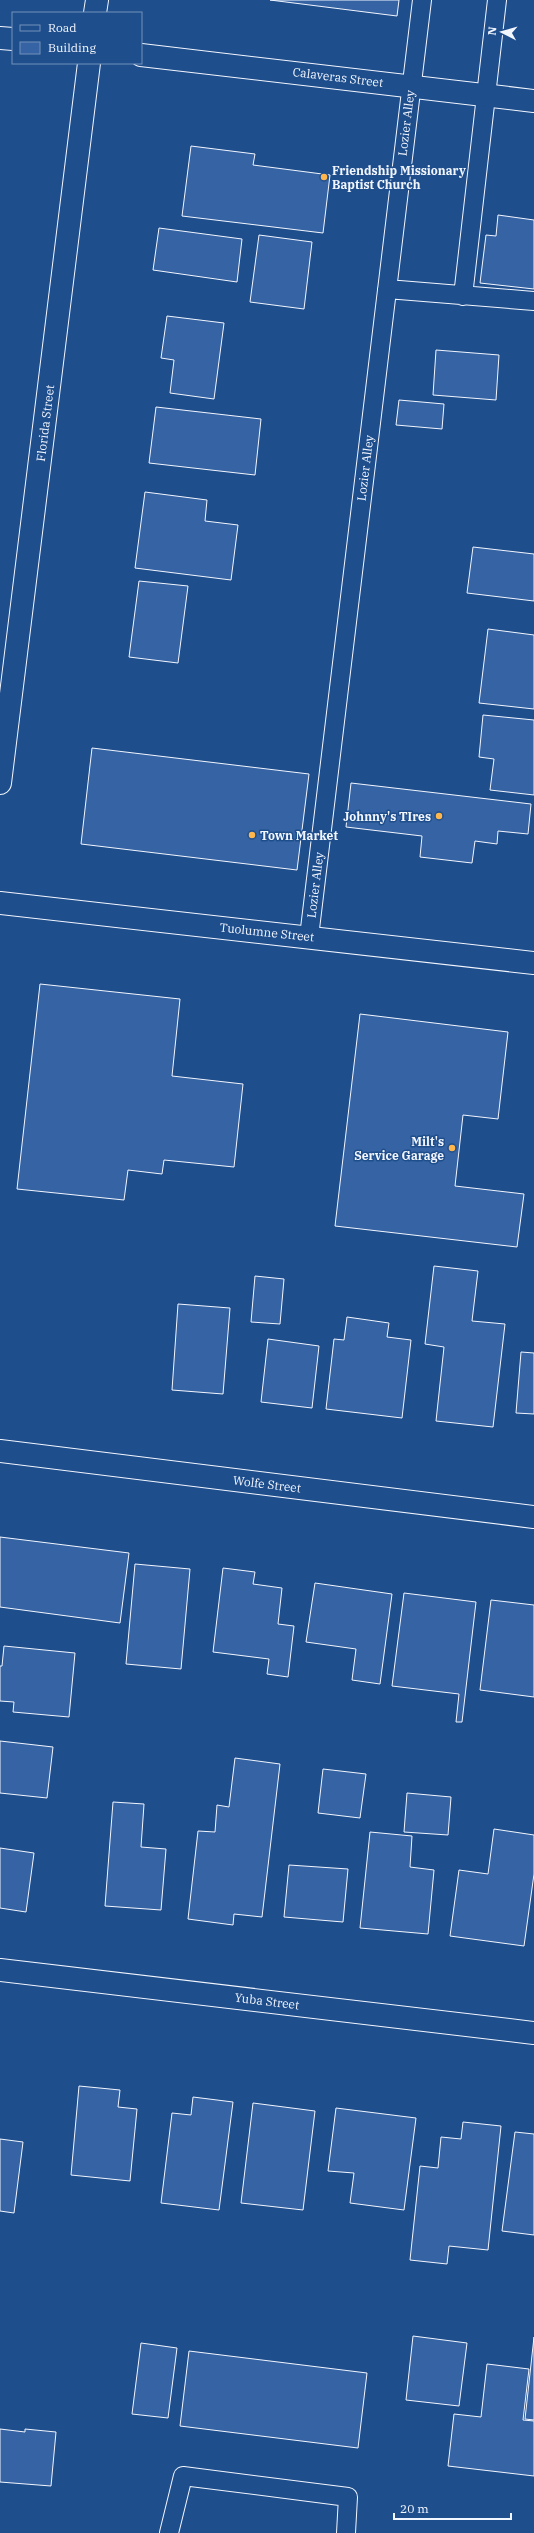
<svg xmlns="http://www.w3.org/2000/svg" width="534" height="2533" font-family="'IBM Plex Serif',serif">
  <rect width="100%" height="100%" fill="#1f4e8c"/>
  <path fill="#3563a3" stroke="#f2f6ff" d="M 270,0 L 399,0 L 397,16 Z
    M 191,146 L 255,154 L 253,165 L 330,175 L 323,233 L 182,216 Z
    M 498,215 L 534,220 L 534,289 L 480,283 L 486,235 L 496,236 Z
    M 159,228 L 242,239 L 237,282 L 153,270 Z
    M 259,235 L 312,242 L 304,309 L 250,302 Z
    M 167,316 L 224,323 L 214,399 L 170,393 L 174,360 L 161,358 Z
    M 436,350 L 499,355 L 496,400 L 433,395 Z
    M 399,400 L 444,404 L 442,429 L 396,425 Z
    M 156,407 L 261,419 L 255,475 L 149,463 Z
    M 145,492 L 207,500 L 205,521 L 238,525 L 231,580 L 135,568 Z
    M 473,547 L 534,554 L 534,601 L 467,593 Z
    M 139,581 L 188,586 L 178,663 L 129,657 Z
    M 488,629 L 534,635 L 534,709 L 479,703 Z
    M 483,715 L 534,720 L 534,795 L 490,790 L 494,759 L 479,757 Z
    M 92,748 L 309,774 L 297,870 L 81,844 Z
    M 351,783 L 531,804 L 528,834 L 498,831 L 497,844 L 475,841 L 472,863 L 420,857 L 422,836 L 346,827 Z
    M 40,984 L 180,999 L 172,1076 L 243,1084 L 234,1167 L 164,1160 L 162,1174 L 128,1170 L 124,1200 L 17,1189 Z
    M 360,1014 L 508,1032 L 498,1119 L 463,1115 L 455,1186 L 524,1194 L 517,1247 L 335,1226 Z
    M 434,1266 L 478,1271 L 472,1321 L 505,1324 L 493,1427 L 436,1421 L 444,1347 L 425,1344 Z
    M 255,1276 L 284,1279 L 280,1324 L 251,1322 Z
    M 178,1304 L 230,1308 L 223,1394 L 172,1390 Z
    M 347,1317 L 389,1323 L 387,1337 L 411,1340 L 402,1418 L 326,1409 L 334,1339 L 344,1340 Z
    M 268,1339 L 319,1346 L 312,1408 L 261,1402 Z
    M 521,1352 L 534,1353 L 534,1414 L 516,1413 Z
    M 0,1537 L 129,1553 L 120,1623 L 0,1607 Z
    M 135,1564 L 190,1569 L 181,1669 L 126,1664 Z
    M 223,1568 L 255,1572 L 253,1584 L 282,1588 L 278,1624 L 294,1626 L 288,1677 L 267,1674 L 269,1659 L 213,1652 Z
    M 315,1583 L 392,1594 L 380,1684 L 352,1680 L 356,1649 L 306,1642 Z
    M 404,1593 L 476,1602 L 462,1722 L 456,1722 L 459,1694 L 392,1686 Z
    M 491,1600 L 534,1605 L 534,1697 L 480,1690 Z
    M 4,1646 L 75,1653 L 69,1717 L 13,1712 L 14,1702 L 0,1701 L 0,1666 L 2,1666 Z
    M 0,1741 L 53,1747 L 47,1798 L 0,1793 Z
    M 235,1758 L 280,1764 L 262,1917 L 234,1914 L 233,1925 L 188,1919 L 198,1831 L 215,1832 L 217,1805 L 229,1807 Z
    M 323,1769 L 366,1774 L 360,1818 L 318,1813 Z
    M 407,1793 L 451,1797 L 448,1835 L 404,1832 Z
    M 113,1802 L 144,1804 L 141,1847 L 166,1849 L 161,1910 L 105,1906 Z
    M 494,1829 L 534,1835 L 534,1874 L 524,1946 L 450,1936 L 459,1870 L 488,1874 Z
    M 370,1832 L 412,1836 L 410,1867 L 434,1870 L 428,1934 L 360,1928 Z
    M 0,1848 L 34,1853 L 26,1912 L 0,1908 Z
    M 289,1865 L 348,1869 L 343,1922 L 284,1917 Z
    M 79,2086 L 120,2090 L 118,2107 L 137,2109 L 130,2181 L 71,2175 Z
    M 193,2097 L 233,2102 L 219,2210 L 161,2203 L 172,2113 L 191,2115 Z
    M 253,2103 L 315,2111 L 303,2210 L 241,2203 Z
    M 336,2108 L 416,2118 L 404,2210 L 350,2203 L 354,2173 L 328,2171 Z
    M 463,2122 L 501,2126 L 488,2250 L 449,2246 L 447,2264 L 410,2260 L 420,2166 L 438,2168 L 441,2137 L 461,2139 Z
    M 515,2132 L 534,2134 L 534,2235 L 502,2231 Z
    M 0,2139 L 23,2142 L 14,2213 L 0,2211 Z
    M 413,2336 L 467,2343 L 459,2406 L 406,2400 Z
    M 534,2337 L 534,2420 L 525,2419 Z
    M 141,2343 L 177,2348 L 168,2418 L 132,2414 Z
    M 189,2351 L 367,2373 L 358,2448 L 180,2426 Z
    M 487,2364 L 529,2369 L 523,2420 L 534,2421 L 534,2476 L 448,2466 L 454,2414 L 481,2417 Z
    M 0,2429 L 25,2432 L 25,2429 L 56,2432 L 51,2486 L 0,2482 Z"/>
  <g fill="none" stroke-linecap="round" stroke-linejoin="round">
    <defs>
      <path id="lane" d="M 387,289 L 534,301
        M 463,296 L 497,0
        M 309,937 L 422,0
        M 169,2533 L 183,2476 L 348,2497 L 346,2533"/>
      <path id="street" d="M 0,38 L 13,39
        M 141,55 L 534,101
        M 0,1451 L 534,1517
        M 0,1970 L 534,2033"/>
      <path id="secondary" d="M 95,13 L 97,0
        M 0,783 L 89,63
        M 0,903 L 534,963"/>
    </defs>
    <use href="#lane" stroke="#f2f6ff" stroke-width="20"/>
    <use href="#street" stroke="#f2f6ff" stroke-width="24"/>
    <use href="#secondary" stroke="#f2f6ff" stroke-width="24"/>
    <use href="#lane" stroke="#1f4e8c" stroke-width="18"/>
    <use href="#street" stroke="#1f4e8c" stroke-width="22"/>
    <use href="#secondary" stroke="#1f4e8c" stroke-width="22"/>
  </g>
  <g fill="#ffb74d" stroke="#1f4e8c" stroke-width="1.5">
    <circle cx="324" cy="177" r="4"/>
    <circle cx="439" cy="816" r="4"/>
    <circle cx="252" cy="835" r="4"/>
    <circle cx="452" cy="1148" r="4"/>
  </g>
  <g text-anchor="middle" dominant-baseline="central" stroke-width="3" stroke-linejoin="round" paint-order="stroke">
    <g font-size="12" fill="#f2f6ff" stroke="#1f4e8c">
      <text transform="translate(338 77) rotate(7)">Calaveras Street</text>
      <text transform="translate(406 123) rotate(-83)">Lozier Alley</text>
      <text transform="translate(45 423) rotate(-83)">Florida Street</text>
      <text transform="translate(365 468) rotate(-83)">Lozier Alley</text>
      <text transform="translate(315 885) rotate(-83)">Lozier Alley</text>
      <text transform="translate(267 932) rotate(6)">Tuolumne Street</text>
      <text transform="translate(267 1484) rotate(7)">Wolfe Street</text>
      <text transform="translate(267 2001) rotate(7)">Yuba Street</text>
    </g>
    <g font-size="12" font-weight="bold" fill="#f2f6ff" stroke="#1f4e8c" text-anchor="start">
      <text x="332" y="170">Friendship Missionary<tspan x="332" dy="14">Baptist Church</tspan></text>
      <text x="431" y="816" text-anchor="end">Johnny's TIres</text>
      <text x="260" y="835">Town Market</text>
      <text x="444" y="1141" text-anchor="end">Milt's<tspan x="444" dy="14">Service Garage</tspan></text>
    </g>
  </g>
  <rect x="12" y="12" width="130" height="52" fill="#1f4e8c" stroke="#7391ba"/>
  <rect x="20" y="25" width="20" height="6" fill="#1f4e8c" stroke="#7391ba"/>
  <text x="48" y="32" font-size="12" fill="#f2f6ff">Road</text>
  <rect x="20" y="42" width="20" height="12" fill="#3563a3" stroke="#7391ba"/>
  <text x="48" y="52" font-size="12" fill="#f2f6ff">Building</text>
  <g transform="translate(502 32) rotate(276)" stroke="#1f4e8c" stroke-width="3" paint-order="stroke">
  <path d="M0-3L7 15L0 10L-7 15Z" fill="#f2f6ff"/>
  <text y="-6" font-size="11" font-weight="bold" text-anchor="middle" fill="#f2f6ff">N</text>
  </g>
  <path d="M394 2513v6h117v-6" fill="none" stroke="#f2f6ff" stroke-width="2"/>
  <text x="400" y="2513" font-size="12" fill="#f2f6ff" stroke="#1f4e8c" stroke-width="3" paint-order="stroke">20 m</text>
</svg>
